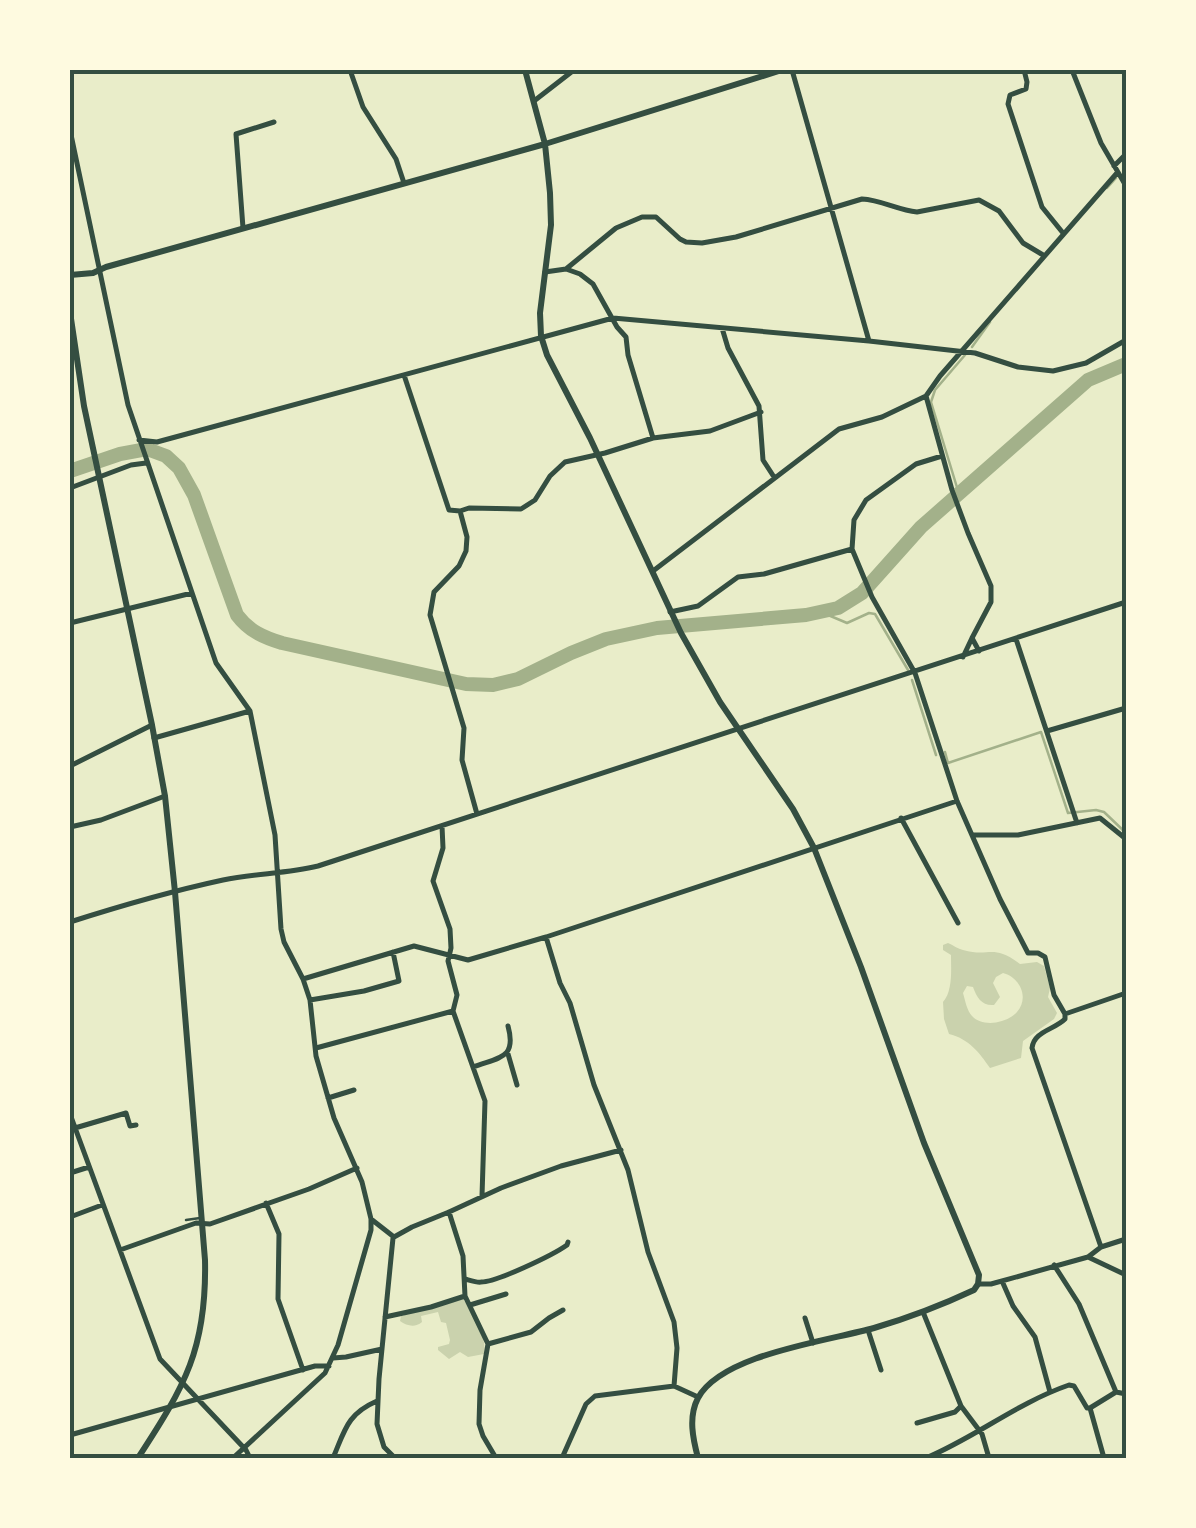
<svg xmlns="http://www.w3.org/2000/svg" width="1196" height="1528" font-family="Montserrat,sans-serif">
  <rect width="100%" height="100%" fill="#e9edc9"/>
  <path fill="#cad2ad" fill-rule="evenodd" d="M 948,943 C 953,945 958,949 963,950 C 990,958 992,943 1020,964 L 1037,962 L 1044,966 L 1050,988 L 1048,997 L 1057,1013 L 1054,1019 L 1023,1041 L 1021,1058 L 990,1068 C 979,1052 969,1039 949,1034 L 944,1019 L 943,1002 C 953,991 951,969 951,955 L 943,950 L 943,945 ZM 1003,973 C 1019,977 1030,997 1017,1012 C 1007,1023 983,1028 972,1016 C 967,1011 965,1000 963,993 L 967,986 L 973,987 C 977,998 982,1006 994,1005 L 1000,997 L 993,983 L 996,977 Z
    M 463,1299 C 475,1313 487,1336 484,1354 L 468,1357 L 460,1352 L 449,1359 L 438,1350 L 438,1347 L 449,1344 L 450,1340 L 446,1323 L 441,1322 L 438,1312 L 421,1316 L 422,1322 C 415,1328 407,1326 400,1321 L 401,1316 Z"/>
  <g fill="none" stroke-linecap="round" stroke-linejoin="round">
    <path stroke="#a3b18a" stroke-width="2.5" d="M 1124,166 L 1126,163
      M 1107,188 L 1116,178
      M 972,347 L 990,322
      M 959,494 L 931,402 L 935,390 L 965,355
      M 821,612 L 847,623 L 869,613 L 875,614 L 908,670
      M 912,680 L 936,755
      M 945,752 L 948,763 L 1041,732 L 1068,813 L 1096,810 L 1104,812 L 1126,833"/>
    <path stroke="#a3b18a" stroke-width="14" d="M 70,471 L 120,454 L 147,449 L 166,456 L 179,468 L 194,495 L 237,615 C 249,631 263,637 282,643 L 466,684 L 493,685 L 518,679 L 571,653 L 606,639 L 657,628 L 806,615 L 838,608 L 862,593 L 921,527 L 1088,380 L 1126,364"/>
    <path stroke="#344e41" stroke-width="2.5" d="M 186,1220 L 200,1218"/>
    <path stroke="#344e41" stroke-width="5" d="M 350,70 L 363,107 L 396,159 L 404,183
      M 792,70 L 869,341
      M 1024,70 L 1027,82 L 1026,89 L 1010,95 L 1008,104 L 1042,207 L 1063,233
      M 1072,70 L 1101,143 L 1126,186
      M 70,82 L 70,130
      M 534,101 L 574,70
      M 70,130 L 128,405 L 216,663 L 250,711 L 275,835 L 281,929 L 284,942 L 303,979 L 310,1000 L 316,1056 L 334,1118 L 362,1182 L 371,1219 L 371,1230 L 338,1345 L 325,1373 L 233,1458
      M 1114,166 L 1126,154
      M 243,228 L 236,134 L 274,122
      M 566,269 L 580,274 L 593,284 L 617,327 L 626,337 L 628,355 L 653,438
      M 545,272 L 566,269 L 616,228 L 642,217 L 656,217 L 680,239 L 686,242 L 702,243 L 736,237 L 862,199 C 881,200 898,210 917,212 L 979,200 L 999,211 L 1023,243 L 1043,255
      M 722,328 L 728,348 L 759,406 L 763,460 L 774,477
      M 404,375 L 449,510 L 460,511 L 467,537 L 466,551 L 459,566 L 434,592 L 430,615 L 464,728 L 462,760 L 477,814
      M 926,396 L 952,490 L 968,533 L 991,586 L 991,602 L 972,638 L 979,651
      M 139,440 L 157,442 L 613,318 L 869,341 L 975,353 L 1018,367 L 1053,371 L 1086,363 L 1126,340
      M 942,456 L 916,464 L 866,500 L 854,520 L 852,549 L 872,597 L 915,673 L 957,801 L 1000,899 L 1028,953 L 1038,953 L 1045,957 L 1054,995 L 1065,1014 L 1065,1019 C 1054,1030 1034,1031 1032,1048 L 1101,1247
      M 70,488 L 131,465 L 146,463
      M 460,511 L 469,508 L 521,509 L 535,500 L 550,476 L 565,462 L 605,453 L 653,438 L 710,431 L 761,412
      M 653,571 L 839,429 L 882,417 L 926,396 L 940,376 L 1117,173
      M 670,612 L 698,606 L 738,577 L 764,574 L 852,549
      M 70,623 L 192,593
      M 1016,639 L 1077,823
      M 963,657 L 972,638
      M 1047,731 L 1126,708
      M 154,738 L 250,711
      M 70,766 L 152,725
      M 901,818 L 958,923
      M 442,826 L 443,848 L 433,881 L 450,929 L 451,948 L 448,961 L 457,995 L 453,1011 L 485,1101 L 482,1196
      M 70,827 L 101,820 L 165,796
      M 974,835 L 1018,835 L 1100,818 L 1126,839
      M 70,922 C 120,906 172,891 223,880 C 255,873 286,874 318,866 L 1126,602
      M 546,937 L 560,983 L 570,1003 L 594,1085 L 628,1170 L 648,1252 L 674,1322 L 677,1348 L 674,1386
      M 303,979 L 414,946 L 468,960 L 546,937 L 957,801
      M 310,1000 L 364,991 L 399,981 L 393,952
      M 1065,1014 L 1126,993
      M 316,1048 L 453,1011
      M 508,1054 L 517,1085
      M 473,1067 C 499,1057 517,1059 508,1026
      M 328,1098 L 354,1090
      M 70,1114 L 160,1359 L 246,1450 L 250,1458
      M 75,1128 L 126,1113 L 130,1126 L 136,1125
      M 70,1173 L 89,1167
      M 266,1203 L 279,1234 L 278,1299 L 303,1370
      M 449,1212 L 463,1256 L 465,1296 L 488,1344 L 480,1390 L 479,1424 L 483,1436 L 496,1458
      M 70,1217 L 102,1205
      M 371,1219 L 394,1237
      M 394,1237 L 412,1227 L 449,1212 L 501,1188 L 561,1166 L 621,1150
      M 393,1238 L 379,1379 L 377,1424 L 384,1447 L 395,1458
      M 120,1250 L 196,1223 L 210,1224 L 309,1189 L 357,1168
      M 1088,1257 L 1126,1275
      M 1054,1265 L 1079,1304 L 1116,1392
      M 465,1279 C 469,1280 478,1283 481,1282 C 497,1282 553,1255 567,1245 L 568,1242
      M 1002,1281 L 1013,1306 L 1035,1337 L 1050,1392
      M 978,1284 L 991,1284 L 1088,1257 L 1101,1247 L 1126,1239
      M 470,1305 L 506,1294
      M 923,1312 L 961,1406 L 982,1434 L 989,1458
      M 385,1317 L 431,1307 L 465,1296
      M 805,1318 L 813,1343
      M 868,1330 L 881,1370
      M 488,1344 L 531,1332 L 549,1318 L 563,1310
      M 333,1358 L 346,1357 L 382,1349
      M 1090,1408 L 1104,1458
      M 917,1423 L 955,1412 L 961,1406
      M 70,1435 L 315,1366 L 329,1366
      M 333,1458 C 345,1430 347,1414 377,1401
      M 562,1458 L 586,1404 L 595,1396 L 674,1386 L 698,1397
      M 926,1458 C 976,1437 1017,1403 1069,1385 L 1074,1386 L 1087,1408 L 1090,1408 L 1116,1392 L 1126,1394"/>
    <path stroke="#344e41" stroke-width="6" d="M 525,70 L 545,144 L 550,193 L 551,225 L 540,313 L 541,336 L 547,355 L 590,438 L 681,633 L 720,702 L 793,809 L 814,848 L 861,967 L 924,1143 L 979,1275 L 978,1284 L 974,1290 C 942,1305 908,1318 874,1328 C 828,1341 722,1354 698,1398 C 688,1417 693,1439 698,1458
      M 70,275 L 93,273 L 106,267 L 545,144 L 782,70"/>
    <path stroke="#344e41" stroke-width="6" d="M 70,312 L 84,406 L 152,725 L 165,796 L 175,892 L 205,1260 C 207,1348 185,1386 138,1458"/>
  </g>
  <rect width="1196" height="1528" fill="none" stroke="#fefae0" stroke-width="145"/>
  <rect x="72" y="72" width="1052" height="1384" fill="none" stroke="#344e41" stroke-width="4"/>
</svg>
